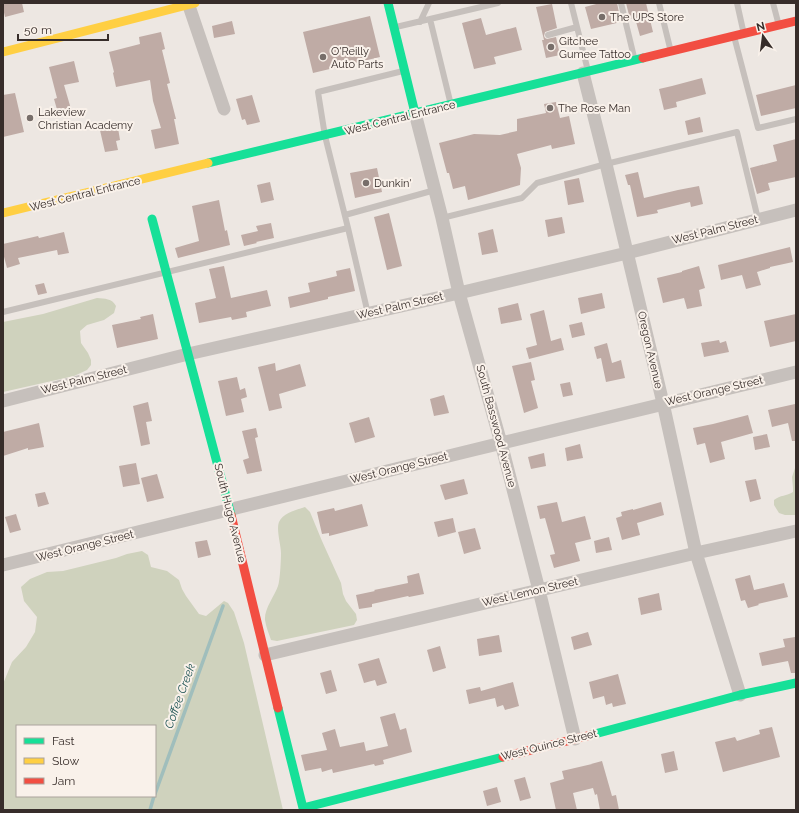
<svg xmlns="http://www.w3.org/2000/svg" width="799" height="813" font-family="Raleway,sans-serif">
  <rect width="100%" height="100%" fill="#ede7e2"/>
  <path fill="#cfd2bd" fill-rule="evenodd" d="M 97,298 C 105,299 112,298 116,306 L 114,313 L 104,320 L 87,325 L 80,331 L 81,343 L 88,353 L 91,360 L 91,365 L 87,370 L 74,376 L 3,392 L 3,322 L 43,314 Z
    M 796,465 L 796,515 L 785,515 L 779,513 L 774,505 L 774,500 C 780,495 787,496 793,492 L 793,488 L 792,477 Z
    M 305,507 L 310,512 L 322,541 L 341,583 L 343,594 L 346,601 L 356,614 L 357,620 L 354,625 L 277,641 L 271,640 C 269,634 266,627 265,620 C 264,609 274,597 278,586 C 280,580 281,560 281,553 C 281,545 276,530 279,522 C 283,513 296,510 305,507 Z
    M 142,551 L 148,555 L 151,567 L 167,571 L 179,580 L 182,589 L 186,596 L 199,614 L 206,616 L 224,601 L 228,603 L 234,612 L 244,643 L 283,810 L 3,810 L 3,684 L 12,662 L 26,647 L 35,632 L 37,617 L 24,601 L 21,587 L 30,579 L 47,572 L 63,571 L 116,558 L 127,554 ZM 17,726 L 155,726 L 155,796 L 17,796 Z"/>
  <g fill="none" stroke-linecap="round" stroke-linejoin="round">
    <path stroke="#a0bebc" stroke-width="3.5" d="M 155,794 L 223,606
      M 150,810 L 154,796"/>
  </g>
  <path fill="#bfaba5" d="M 3,3 L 22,3 L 24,12 L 5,17 L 3,8 Z
    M 600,3 L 617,3 L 621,22 L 591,29 L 585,7 Z
    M 626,3 L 646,3 L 653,32 L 640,36 L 635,18 L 630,19 Z
    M 552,4 L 557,28 L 545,32 L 544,36 L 545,38 L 547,39 L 556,37 L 560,55 L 546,58 L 542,40 L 544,40 L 536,7 Z
    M 370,16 L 380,57 L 313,73 L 303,32 Z
    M 481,18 L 486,35 L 516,27 L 522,50 L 494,57 L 496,64 L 474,69 L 462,23 Z
    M 232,21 L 235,34 L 214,38 L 212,26 Z
    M 161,32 L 165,49 L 162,50 L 170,83 L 167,84 L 176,119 L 174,119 L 179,144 L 155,149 L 151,130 L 161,128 L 153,101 L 150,80 L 116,87 L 113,73 L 114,72 L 109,52 L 140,44 L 139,37 Z
    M 74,61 L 79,82 L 64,85 L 71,109 L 58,113 L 54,99 L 57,98 L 49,67 Z
    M 702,78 L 706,94 L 676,102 L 677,107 L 664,110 L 659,89 L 672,86 Z
    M 796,85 L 796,108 L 761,116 L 756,95 Z
    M 15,93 L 24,132 L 3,137 L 3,95 Z
    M 252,95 L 260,122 L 247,125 L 245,119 L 242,120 L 236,99 Z
    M 556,102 L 560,118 L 569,116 L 575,144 L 552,149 L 551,145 L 517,154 L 521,168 L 520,185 L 468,200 L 465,186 L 453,189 L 449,173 L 447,173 L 439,143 L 474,134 L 500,135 L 517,131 L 517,119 L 546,113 L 544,104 Z
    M 700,117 L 703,132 L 688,135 L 685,121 Z
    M 110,123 L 111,129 L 118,128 L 120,140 L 116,141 L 118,150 L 105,152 L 99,126 Z
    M 796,139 L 796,177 L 768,183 L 770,190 L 757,194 L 750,168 L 777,161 L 773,145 Z
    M 377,168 L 382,192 L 355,198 L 350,173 Z
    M 638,172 L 644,198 L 678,190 L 699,186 L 703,204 L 691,207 L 690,202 L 657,210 L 658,213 L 637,217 L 630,185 L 628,185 L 625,175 Z
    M 579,178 L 584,202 L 568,205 L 564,181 Z
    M 270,182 L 274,200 L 261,203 L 257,185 Z
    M 219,200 L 225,231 L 227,230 L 230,245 L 178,258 L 175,248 L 199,241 L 192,206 Z
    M 389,213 L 402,266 L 387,270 L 374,217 Z
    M 562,217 L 565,233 L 548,237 L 545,220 Z
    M 271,223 L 274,238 L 256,242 L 257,243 L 244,246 L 241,235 L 258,231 L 256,226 Z
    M 493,229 L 498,252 L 482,255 L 478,233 Z
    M 64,232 L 69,253 L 58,255 L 57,250 L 18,258 L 20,264 L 7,268 L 3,253 L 3,244 L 38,236 L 39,238 Z
    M 790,247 L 793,262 L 770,267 L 770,268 L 757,272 L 761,285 L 746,289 L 742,275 L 721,280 L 718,265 Z
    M 224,266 L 231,298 L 267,290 L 271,306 L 246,312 L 247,317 L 232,320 L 231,317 L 199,323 L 195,303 L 216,298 L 209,269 Z
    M 699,266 L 705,288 L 699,290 L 702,306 L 687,309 L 684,298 L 663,303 L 657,278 L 682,272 L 682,271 Z
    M 350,268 L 355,291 L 328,297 L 328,299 L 290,308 L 288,297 L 310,292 L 308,283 L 337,276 L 336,271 Z
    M 44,283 L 47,293 L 38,295 L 35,285 Z
    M 602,293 L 605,308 L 581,314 L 578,298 Z
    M 518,303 L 522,320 L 501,324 L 498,308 Z
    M 544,310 L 551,341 L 561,338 L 564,350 L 529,359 L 526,348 L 537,345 L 530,314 Z
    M 153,314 L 158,339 L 117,348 L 112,325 L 141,319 L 140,317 Z
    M 796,314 L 796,341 L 770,347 L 764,321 Z
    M 582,322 L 585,335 L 572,338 L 569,325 Z
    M 719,340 L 720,343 L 726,341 L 729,352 L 704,357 L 701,343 Z
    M 607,343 L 612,363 L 621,360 L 625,378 L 606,382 L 601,358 L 597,359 L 594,347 Z
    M 531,362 L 535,380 L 531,381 L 538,408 L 524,413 L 512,366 Z
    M 275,363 L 276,371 L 300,364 L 306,386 L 279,394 L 282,408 L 269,411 L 258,367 Z
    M 237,377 L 240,390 L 245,388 L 247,397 L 241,399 L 244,412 L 226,416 L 218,381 Z
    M 570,382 L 573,395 L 563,397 L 560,384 Z
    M 444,395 L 449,413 L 434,416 L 430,399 Z
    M 148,402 L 152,421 L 146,422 L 150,444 L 141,446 L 133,406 Z
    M 795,404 L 796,410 L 796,441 L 792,441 L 788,423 L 772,427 L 768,410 Z
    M 748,415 L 753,433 L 721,442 L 725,459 L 710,463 L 705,443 L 697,445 L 693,428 L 713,424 Z
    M 369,417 L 375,437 L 355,443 L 349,423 Z
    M 39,423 L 44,447 L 28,450 L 28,448 L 3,456 L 3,432 Z
    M 256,428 L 258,437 L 255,438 L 262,471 L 247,474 L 243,460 L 249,458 L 242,431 Z
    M 767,434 L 770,447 L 755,450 L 753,437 Z
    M 580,444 L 583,458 L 567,461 L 565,448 Z
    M 544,453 L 546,466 L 531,469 L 528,457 Z
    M 136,463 L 140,484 L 123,487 L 119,466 Z
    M 157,474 L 164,498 L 147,502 L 141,478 Z
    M 464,479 L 468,494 L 445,500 L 440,485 Z
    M 756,479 L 761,499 L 750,502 L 745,481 Z
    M 45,492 L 49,504 L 38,507 L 35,494 Z
    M 557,502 L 562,522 L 585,516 L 591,539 L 575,543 L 580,561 L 554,568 L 550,555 L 555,554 L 545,518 L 540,519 L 537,506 Z
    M 661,502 L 664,515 L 637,523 L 640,535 L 622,540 L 616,518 L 622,516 L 621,512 L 633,509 L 633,510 Z
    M 362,504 L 368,526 L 329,536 L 329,533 L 322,534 L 317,512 L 334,508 L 335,511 Z
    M 16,514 L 21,530 L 10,533 L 5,517 Z
    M 453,518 L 456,532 L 438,537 L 434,522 Z
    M 475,528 L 481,549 L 464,554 L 458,532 Z
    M 609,537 L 612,550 L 596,553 L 594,541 Z
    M 207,540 L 211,555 L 198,558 L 195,542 Z
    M 419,573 L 424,594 L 409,597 L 408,596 L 372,604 L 372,607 L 359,609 L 356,595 L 375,591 L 374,590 L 389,587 L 408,583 L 407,576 Z
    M 750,575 L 754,590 L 784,583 L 788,597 L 758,604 L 759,605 L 748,608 L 745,600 L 741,601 L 735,579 Z
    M 659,593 L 662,610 L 641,615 L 638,598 Z
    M 588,632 L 592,645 L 574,650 L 571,637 Z
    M 499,635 L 502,652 L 479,656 L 477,639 Z
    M 795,637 L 796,643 L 796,673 L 791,673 L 788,661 L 762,666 L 759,653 L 785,647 L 783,639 Z
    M 440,646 L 446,668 L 433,672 L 427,650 Z
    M 379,658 L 387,683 L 377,686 L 375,680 L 364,683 L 358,664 Z
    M 331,670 L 337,691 L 326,694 L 320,673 Z
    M 618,674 L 626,704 L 613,707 L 612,703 L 606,705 L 604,696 L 593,699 L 589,682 Z
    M 513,682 L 519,706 L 505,710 L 503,705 L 497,707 L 495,698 L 469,704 L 466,690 L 480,687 L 481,691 Z
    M 395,713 L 400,730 L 406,728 L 412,752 L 383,760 L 384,764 L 375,766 L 374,764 L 333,773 L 332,769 L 322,772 L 321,768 L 305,771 L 301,755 L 327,750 L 322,733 L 335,729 L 340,747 L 364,742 L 366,751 L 388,746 L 380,717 Z
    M 772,727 L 780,757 L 723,772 L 715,742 L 735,737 L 737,741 L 760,734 L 759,730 Z
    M 674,751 L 678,770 L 665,773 L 661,754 Z
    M 602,761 L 612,796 L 616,795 L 619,810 L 600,810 L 597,794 L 595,795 L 593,788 L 573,793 L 577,810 L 556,810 L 550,783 L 564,779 L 562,771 L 592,764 L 591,764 Z
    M 525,777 L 531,798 L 520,801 L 514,780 Z
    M 497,787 L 501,802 L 487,806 L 483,791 Z"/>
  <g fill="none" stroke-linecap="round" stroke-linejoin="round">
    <path stroke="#c6c0bc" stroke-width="6" d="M 571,3 L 587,67
      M 621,3 L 634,57
      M 659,3 L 670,48
      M 737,3 L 743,30
      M 773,3 L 778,22
      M 430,19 L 450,101
      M 420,22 L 429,3
      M 396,27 L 498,3
      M 548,35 L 577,27
      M 735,40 L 758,128 L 796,119
      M 345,215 L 435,190
      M 442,218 L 522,198 L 537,183 L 606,164 L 737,132 L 758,219
      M 3,312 L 348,228
      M 368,314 L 348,228 L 325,136 L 318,92 L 403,71"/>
    <path stroke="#c6c0bc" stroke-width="13" d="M 188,3 L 224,109
      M 583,73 L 606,164 L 663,403 L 696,553 L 740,695
      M 415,113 L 442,218 L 459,293 L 501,443 L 539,590 L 575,739
      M 3,401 L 188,354 L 459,293 L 627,253 L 796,210
      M 3,565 C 268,502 531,434 796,372
      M 265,655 L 696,553 L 796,531"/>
    <path stroke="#16e098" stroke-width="9" d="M 388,3 L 415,113
      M 208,163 L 643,58
      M 152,219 L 231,515
      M 278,708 L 303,808 L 503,757
      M 591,735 L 740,695 L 796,683"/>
    <path stroke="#ffcf43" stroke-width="9" d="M 3,52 L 195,3
      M 3,213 L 208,163"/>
    <path stroke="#f24e42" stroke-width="9" d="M 643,58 L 796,21
      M 231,515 L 278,708
      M 503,757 L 591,735"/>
  </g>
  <g fill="#776e6a" stroke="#f9f1ea" stroke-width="1.5">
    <circle cx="602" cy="17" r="4"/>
    <circle cx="551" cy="47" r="4"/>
    <circle cx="323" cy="57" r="4"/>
    <circle cx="550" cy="108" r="4"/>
    <circle cx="30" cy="118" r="4"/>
    <circle cx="366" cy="183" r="4"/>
  </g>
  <g text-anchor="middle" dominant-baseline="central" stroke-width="4" stroke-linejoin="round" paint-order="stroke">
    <g font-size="11" fill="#372d2a" stroke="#f9f1ea" text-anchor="start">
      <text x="610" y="17">The UPS Store</text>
      <text x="559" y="41">Gitchee<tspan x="559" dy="13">Gumee Tattoo</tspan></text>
      <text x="331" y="51">O'Reilly<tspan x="331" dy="13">Auto Parts</tspan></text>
      <text x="558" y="108">The Rose Man</text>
      <text x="38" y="112">Lakeview<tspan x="38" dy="13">Christian Academy</tspan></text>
      <text x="374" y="183">Dunkin'</text>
    </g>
    <g font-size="11" fill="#372d2a" stroke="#f9f1ea">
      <text transform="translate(400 118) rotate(-14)">West Central Entrance</text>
      <text transform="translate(85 194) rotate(-14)">West Central Entrance</text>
      <text transform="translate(715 230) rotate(-14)">West Palm Street</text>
      <text transform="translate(400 306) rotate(-13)">West Palm Street</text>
      <text transform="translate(650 350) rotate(77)">Oregon Avenue</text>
      <text transform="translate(84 380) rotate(-14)">West Palm Street</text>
      <text transform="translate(714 391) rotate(-13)">West Orange Street</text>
      <text transform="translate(496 426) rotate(75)">South Basswood Avenue</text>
      <text transform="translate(399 468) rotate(-14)">West Orange Street</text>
      <text transform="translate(230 513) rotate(76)">South Hugo Avenue</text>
      <text transform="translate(85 546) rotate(-14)">West Orange Street</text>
      <text transform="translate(530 592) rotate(-13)">West Lemon Street</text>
      <text transform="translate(549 745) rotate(-14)">West Quince Street</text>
    </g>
    <g font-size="12" font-style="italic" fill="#215656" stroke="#f9f1ea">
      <text transform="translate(180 696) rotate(-70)">Coffee Creek</text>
    </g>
  </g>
  <rect width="799" height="813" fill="none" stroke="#372d2a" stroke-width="8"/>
  <rect x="16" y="725" width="140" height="72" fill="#f9f1ea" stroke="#aba39d"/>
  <rect x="24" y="738" width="20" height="6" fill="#16e098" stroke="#aba39d"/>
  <text x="52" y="745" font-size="12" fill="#372d2a">Fast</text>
  <rect x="24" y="758" width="20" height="6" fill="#ffcf43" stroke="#aba39d"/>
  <text x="52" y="765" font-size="12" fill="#372d2a">Slow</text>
  <rect x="24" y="778" width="20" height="6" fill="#f24e42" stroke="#aba39d"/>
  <text x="52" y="785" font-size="12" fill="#372d2a">Jam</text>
  <g transform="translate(763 36) rotate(346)" stroke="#f9f1ea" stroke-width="3" paint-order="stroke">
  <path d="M0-3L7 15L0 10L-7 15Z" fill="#372d2a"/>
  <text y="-6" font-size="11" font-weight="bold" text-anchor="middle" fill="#372d2a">N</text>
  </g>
  <path d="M18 34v6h90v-6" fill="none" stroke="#372d2a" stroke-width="2"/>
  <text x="24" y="34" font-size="12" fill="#372d2a" stroke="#f9f1ea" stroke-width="3" paint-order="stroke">50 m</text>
</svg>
